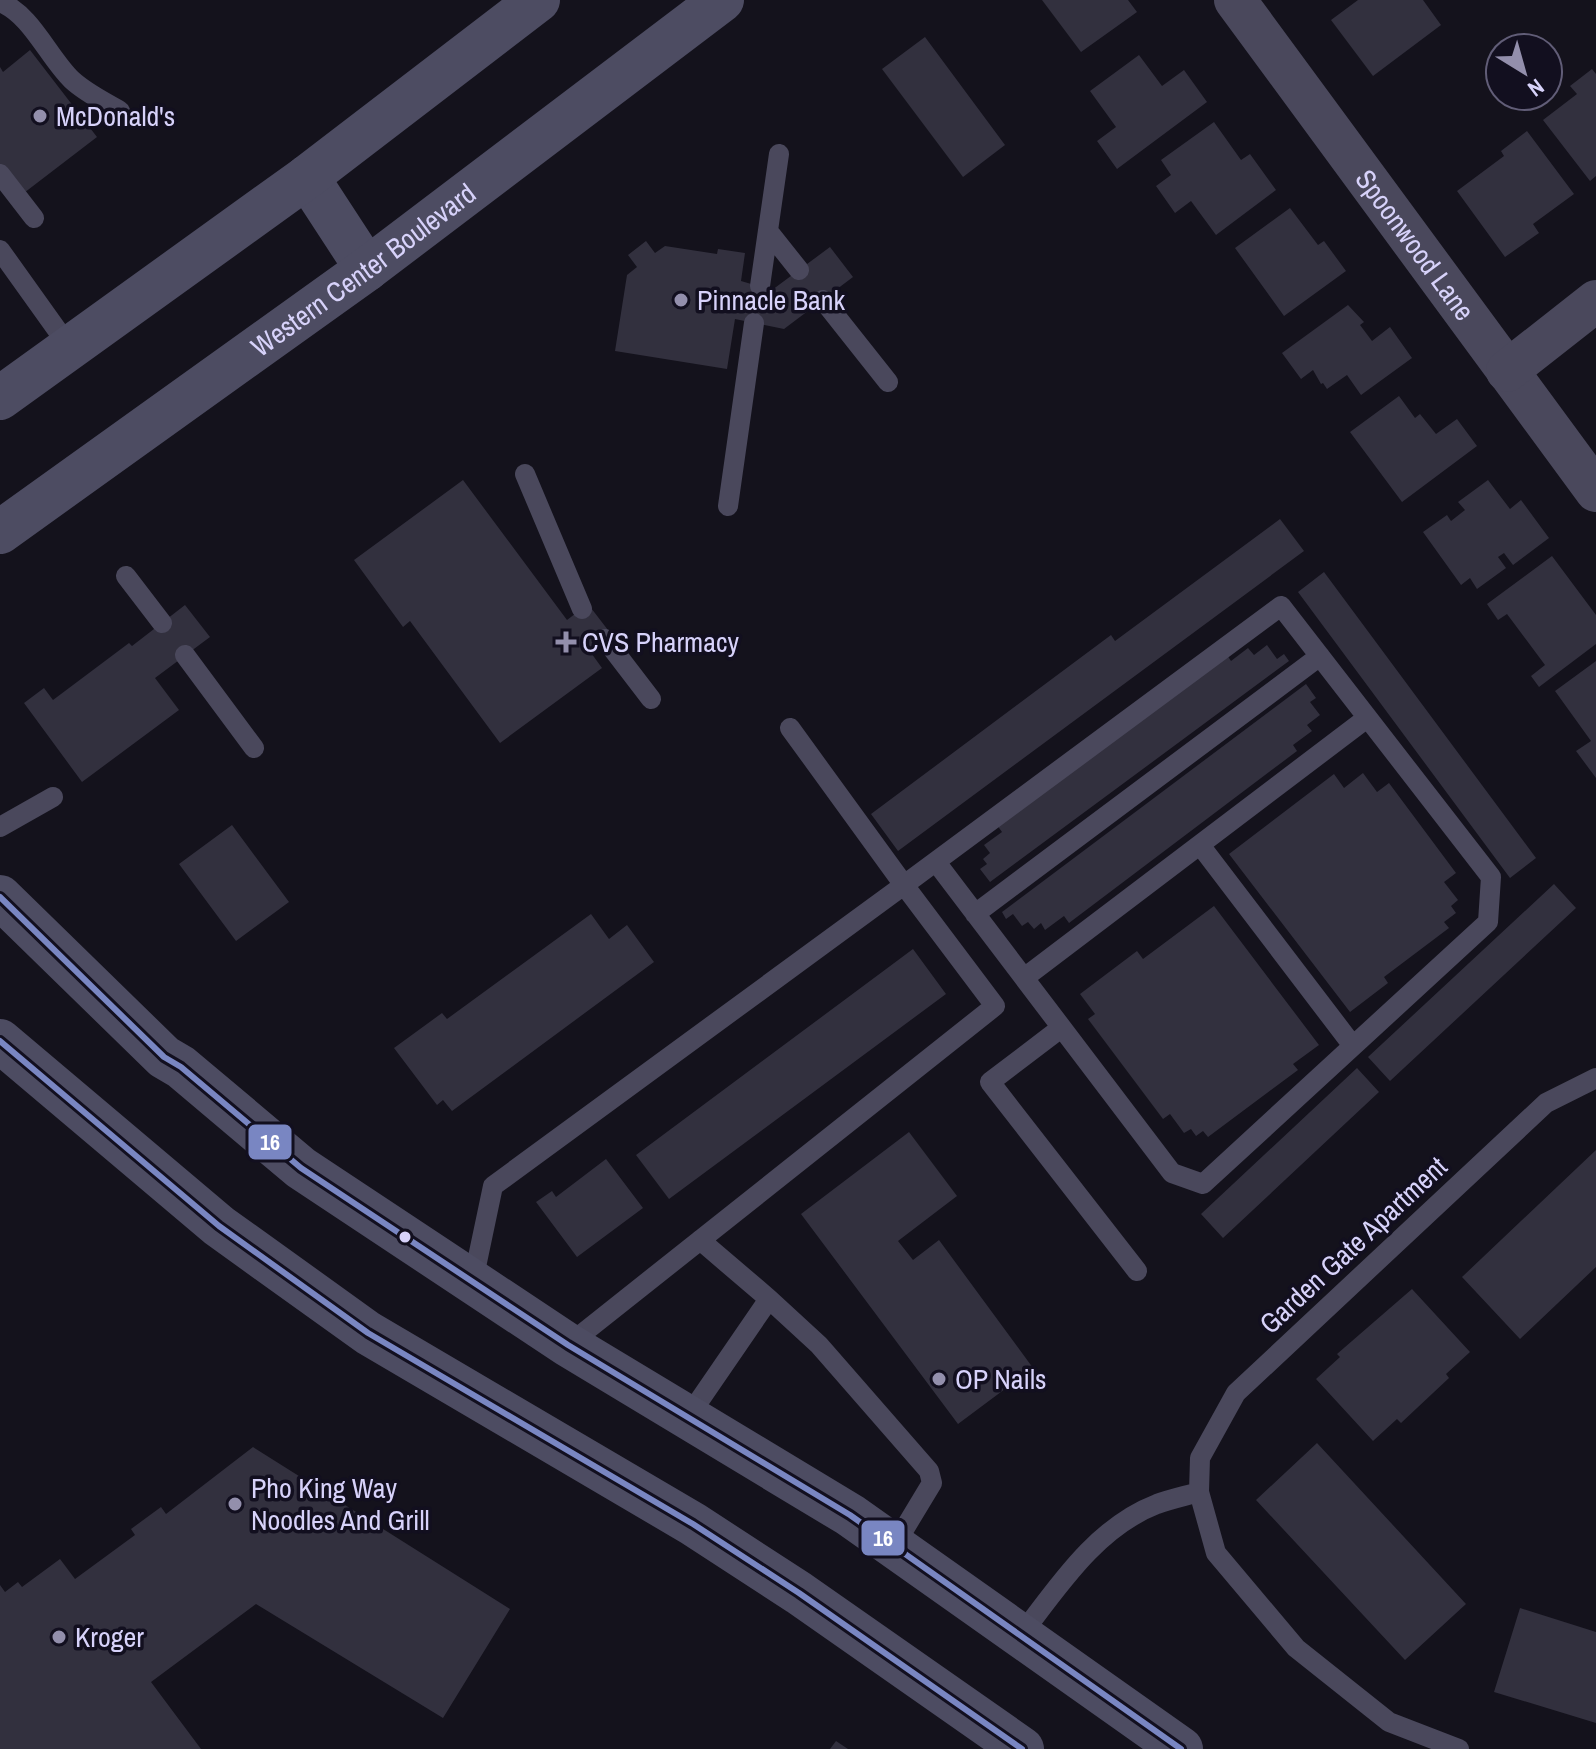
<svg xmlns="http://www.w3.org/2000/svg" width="1596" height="1749" font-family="'Archivo Narrow',sans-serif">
  <rect width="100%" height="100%" fill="#14121c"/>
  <path fill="#32303e" d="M 1042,0 L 1128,0 L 1137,12 L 1081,52 Z
    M 1358,0 L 1423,0 L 1441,25 L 1373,76 L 1331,20 Z
    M 925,37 L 1005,145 L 963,177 L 882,69 Z
    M 30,50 L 97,137 L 20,196 L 0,170 L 0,67 L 3,72 Z
    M 1139,55 L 1162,86 L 1184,70 L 1207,102 L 1117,169 L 1097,141 L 1116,127 L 1090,91 Z
    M 1592,69 L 1596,74 L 1596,176 L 1590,181 L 1543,120 L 1577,94 L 1570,86 Z
    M 1214,122 L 1241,160 L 1250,154 L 1276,190 L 1216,235 L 1191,201 L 1175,213 L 1156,186 L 1171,175 L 1161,160 Z
    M 1527,131 L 1574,194 L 1533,224 L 1539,233 L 1505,257 L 1457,191 L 1504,156 L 1501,151 Z
    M 1290,208 L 1318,245 L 1324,241 L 1346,271 L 1284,316 L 1235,248 Z
    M 646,241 L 655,253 L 665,246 L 717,254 L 718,249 L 745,253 L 741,281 L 772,290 L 830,247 L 853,277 L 784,329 L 735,319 L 727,369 L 615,351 L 627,275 L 637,267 L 628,255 Z
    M 1348,305 L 1364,322 L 1360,325 L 1372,341 L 1390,327 L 1412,358 L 1361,395 L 1347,375 L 1327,389 L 1323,383 L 1321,384 L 1313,370 L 1301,379 L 1282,353 Z
    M 1399,396 L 1415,418 L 1420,414 L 1436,434 L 1457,419 L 1477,446 L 1402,502 L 1350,432 Z
    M 463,480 L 567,620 L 588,604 L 611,634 L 589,650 L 602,668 L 500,743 L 410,621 L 403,627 L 354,560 Z
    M 1488,480 L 1510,509 L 1521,500 L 1549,538 L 1513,565 L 1504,553 L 1498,557 L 1506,568 L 1477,589 L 1470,578 L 1461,585 L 1423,532 L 1447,515 L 1451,521 L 1465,510 L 1458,502 Z
    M 1280,519 L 1304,551 L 898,851 L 871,814 L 1111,635 L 1115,641 Z
    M 1552,556 L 1596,615 L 1596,644 L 1539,687 L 1531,676 L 1545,665 L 1507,614 L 1498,620 L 1487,604 Z
    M 1324,572 L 1536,858 L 1510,878 L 1298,592 Z
    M 185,605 L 210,637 L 155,678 L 179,710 L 82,782 L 24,703 L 44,688 L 53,700 L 129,643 L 132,646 Z
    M 1267,645 L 1277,659 L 1284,654 L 1289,661 L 990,882 L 980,869 L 987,864 L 983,859 L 990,853 L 984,845 L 1002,832 L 997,825 L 1227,655 L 1231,661 L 1248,648 L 1254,655 Z
    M 1596,661 L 1596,778 L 1576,751 L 1591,741 L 1555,691 Z
    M 1306,684 L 1316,698 L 1310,702 L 1320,715 L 1307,725 L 1312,731 L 1293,745 L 1297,751 L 1069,923 L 1064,916 L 1045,930 L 1041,923 L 1034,929 L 1028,922 L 1022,926 L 1013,914 L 1006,919 L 1002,912 Z
    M 1363,773 L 1377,792 L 1389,783 L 1456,873 L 1444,882 L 1458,900 L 1451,906 L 1456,913 L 1444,922 L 1449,928 L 1384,977 L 1388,983 L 1350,1012 L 1229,854 L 1334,774 L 1344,788 Z
    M 232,825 L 289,902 L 236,941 L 179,864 Z
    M 1554,884 L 1576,908 L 1390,1081 L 1368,1057 Z
    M 1214,906 L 1319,1045 L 1293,1064 L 1298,1070 L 1208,1137 L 1203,1131 L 1196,1136 L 1191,1129 L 1184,1133 L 1170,1114 L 1163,1119 L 1088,1019 L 1095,1014 L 1080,994 L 1137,951 L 1143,959 Z
    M 591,914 L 609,939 L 627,925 L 654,962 L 452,1111 L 443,1100 L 437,1105 L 394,1048 L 442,1013 L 447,1019 Z
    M 913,949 L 946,994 L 669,1199 L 636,1155 Z
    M 1357,1068 L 1379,1092 L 1223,1238 L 1201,1214 Z
    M 909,1132 L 957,1196 L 898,1241 L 913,1260 L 939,1240 L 1033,1368 L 958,1424 L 801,1214 Z
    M 1596,1150 L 1596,1267 L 1520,1339 L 1462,1277 Z
    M 606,1159 L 643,1208 L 577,1257 L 536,1202 L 552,1191 L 556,1197 Z
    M 1412,1289 L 1470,1352 L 1446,1374 L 1449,1378 L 1401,1423 L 1397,1419 L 1373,1441 L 1316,1379 L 1340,1357 L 1337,1354 Z
    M 1317,1443 L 1466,1604 L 1405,1660 L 1256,1500 Z
    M 253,1447 L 510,1609 L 443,1718 L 256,1604 L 151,1682 L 201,1749 L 0,1749 L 0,1585 L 5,1592 L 18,1582 L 22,1587 L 60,1559 L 75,1579 L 135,1535 L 131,1529 L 161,1507 L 166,1514 Z
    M 1520,1608 L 1596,1632 L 1596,1723 L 1494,1692 Z
    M 836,1741 L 848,1749 L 830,1749 Z"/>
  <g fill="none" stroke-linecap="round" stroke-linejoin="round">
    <path stroke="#4a485c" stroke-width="20" d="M 0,2 C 32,15 48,57 72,80 C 86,93 105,102 120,111
      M 0,174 L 34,218
      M 768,231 L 799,270
      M 0,250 L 70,348
      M 760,286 L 779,154
      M 823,300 L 888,382
      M 525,474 L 582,609
      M 728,506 L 754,323
      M 126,576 L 162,623
      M 605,639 L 651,699
      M 185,655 L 254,748
      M 0,827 L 53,797
      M 1200,845 L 1353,1046
      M 975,914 L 1320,656
      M 1024,978 L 1367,718
      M 1061,1028 L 990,1082 L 1137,1271
      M 473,1281 L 493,1186 L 904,885 L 790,728
      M 769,1299 L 819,1345 L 929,1471 L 932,1483 L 894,1546
      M 568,1345 L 995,1006 L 904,885 L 1281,606 L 1491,877 L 1488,922 L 1203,1184 L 1172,1173 L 936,862
      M 688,1417 L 769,1299 L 700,1240
      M 1021,1635 C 1059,1585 1097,1527 1157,1504 C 1171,1499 1185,1496 1199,1492
      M 1459,1749 L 1389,1722 L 1296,1648 L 1216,1553 L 1199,1492 L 1200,1458 L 1236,1393 L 1546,1103 L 1596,1078"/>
    <g stroke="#4a485c" stroke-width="42">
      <path id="s1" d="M 1235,0 L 1596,491"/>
      <path d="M 1507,371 L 1596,301"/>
    </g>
    <g stroke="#4d4c62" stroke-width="44">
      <path d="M 307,177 L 367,269"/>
      <path d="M 0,398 L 307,177 L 538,0"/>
      <path id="s2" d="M 0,532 L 367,269 L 722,0"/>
      <path d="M 0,897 L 164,1057 L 181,1067 L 301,1168 L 568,1345 L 850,1515 L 1181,1749"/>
      <path d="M 0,1041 L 219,1226 L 368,1333 L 693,1524 L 799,1593 L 1022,1749"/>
    </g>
    <defs>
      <path id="bus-1" d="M 0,897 L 164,1057 L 181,1067 L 301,1168 L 568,1345 L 850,1515 L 1181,1749
        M 0,1041 L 219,1226 L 368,1333 L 693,1524 L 799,1593 L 1022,1749"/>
    </defs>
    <use href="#bus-1" stroke="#120f1f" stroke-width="12"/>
    <use href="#bus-1" stroke="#7986c2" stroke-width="6"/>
  </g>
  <g fill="#938fac" stroke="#120f1f" stroke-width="3">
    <circle cx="40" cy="116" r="8"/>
    <circle cx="681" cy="300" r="8"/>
    <path d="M562 630h8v8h8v8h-8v8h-8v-8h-8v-8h8z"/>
    <circle cx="939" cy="1379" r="8"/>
    <circle cx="235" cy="1504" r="8"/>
    <circle cx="59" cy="1637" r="8"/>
  </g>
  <circle fill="#d7d2fa" stroke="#120f1f" stroke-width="3" cx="405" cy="1237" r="7"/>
  <g text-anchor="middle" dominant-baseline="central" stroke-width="7" stroke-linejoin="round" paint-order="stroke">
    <g font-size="28" fill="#d7d2fa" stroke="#120f1f" text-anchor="start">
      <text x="56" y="116">McDonald's</text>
      <text x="697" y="300">Pinnacle Bank</text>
      <text x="582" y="642">CVS Pharmacy</text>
      <text x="955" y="1379">OP Nails</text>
      <text x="251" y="1488">Pho King Way<tspan x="251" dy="32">Noodles And Grill</tspan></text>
      <text x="75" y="1637">Kroger</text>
    </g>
    <g font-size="28" fill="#d7d2fa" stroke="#120f1f">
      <text stroke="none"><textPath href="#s1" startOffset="304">Spoonwood Lane</textPath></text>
      <text stroke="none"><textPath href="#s2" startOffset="448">Western Center Boulevard</textPath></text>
      <text transform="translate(1353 1245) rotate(-43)">Garden Gate Apartment</text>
    </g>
  </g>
  <g stroke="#120f1f" stroke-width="3">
    <rect x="247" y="1123" width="46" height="38" rx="8" fill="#7986c2"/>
    <rect x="860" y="1519" width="46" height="38" rx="8" fill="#7986c2"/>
  </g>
  <g font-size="22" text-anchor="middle" font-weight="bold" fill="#fff">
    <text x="270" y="1150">16</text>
    <text x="883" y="1546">16</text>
  </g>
  <g transform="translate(1524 72) rotate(143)"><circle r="38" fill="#120f1f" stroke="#615d77" stroke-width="2"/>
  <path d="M0-6L14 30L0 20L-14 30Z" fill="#938fac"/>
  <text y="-12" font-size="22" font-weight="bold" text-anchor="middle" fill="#d7d2fa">N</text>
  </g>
</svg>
